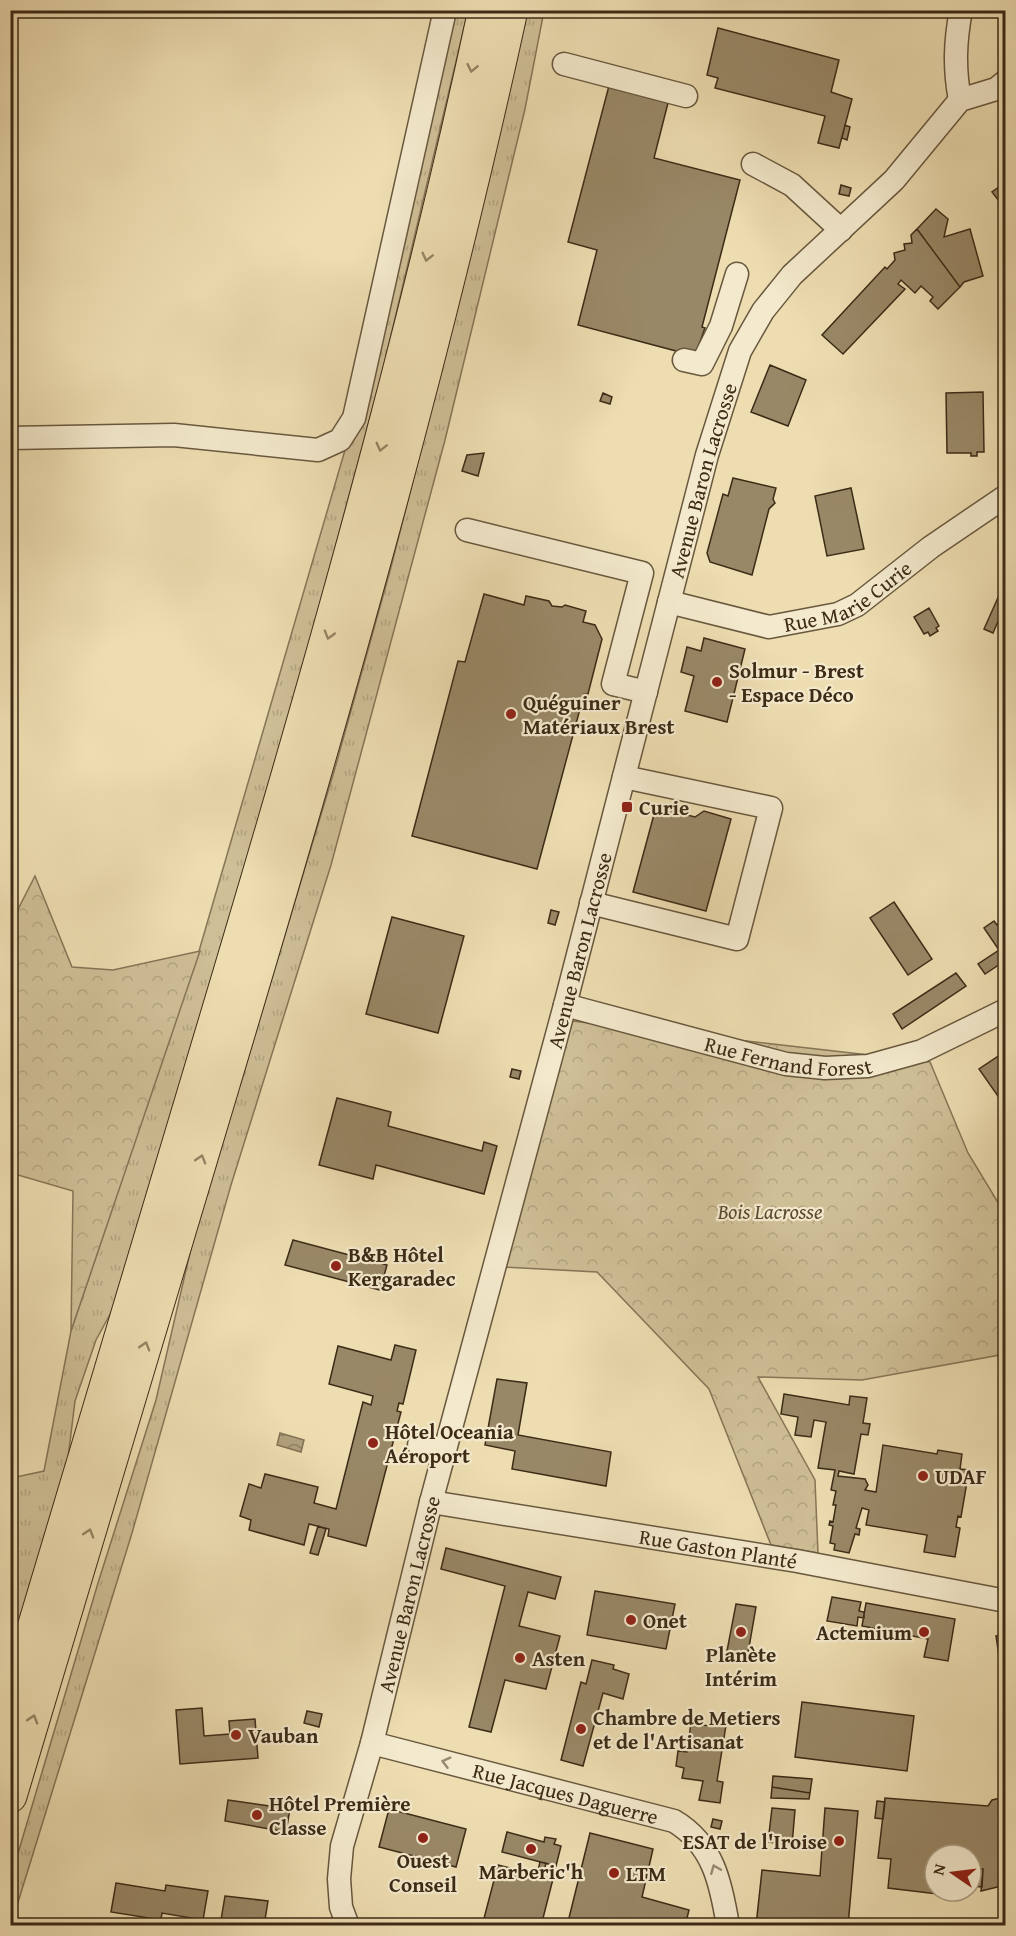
<svg xmlns="http://www.w3.org/2000/svg" width="1016" height="1936" font-family="'Gentium Book Plus',serif">
  <defs>
    <pattern id="grass-tufts" width="24" height="20" patternUnits="userSpaceOnUse" patternTransform="scale(1.5)"><rect width="24" height="20" fill="#cfbf97"/><path d="M3 7l-1-3M5 7V3M7 7l1-3M15 17l-1-3M17 17v-4M19 17l1-3" fill="none" stroke="#b3a481"/></pattern>
    <pattern id="forest-crowns" width="20" height="18" patternUnits="userSpaceOnUse" patternTransform="scale(1.5)"><rect width="20" height="18" fill="#cfbf97"/><path d="M2 6a3 3 0 1 1 6 0M12 15a3 3 0 1 1 6 0" fill="none" stroke="#b3a481"/></pattern>
    <pattern id="water-waves" width="16" height="10" patternUnits="userSpaceOnUse" patternTransform="scale(1.5)"><rect width="16" height="10" fill="#b1a07d"/><path d="M0 5q4-4 8 0t8 0" fill="none" stroke="#918365"/></pattern>
  </defs>
  <rect width="100%" height="100%" fill="#edddb1"/>
  <filter id="stains"><feTurbulence type="fractalNoise" baseFrequency=".00333" numOctaves="4"/><feColorMatrix values="0 0 0 0 .2 0 0 0 0 .09 0 0 0 0 .02 0 0 0 .5 -.17"/></filter>
  <radialGradient id="worn" r=".72"><stop offset=".6" stop-color="#630" stop-opacity="0"/><stop offset="1" stop-color="#630" stop-opacity=".3"/></radialGradient>
  <path fill="url(#grass-tufts)" stroke="#867557" stroke-width="1.5" d="M 453,11 L 468,11 L 383,369 L 268,798 L 113,1309 L 96,1340 L 75,1401 L 68,1458 L 11,1653 L 11,1478 L 44,1471 L 71,1331 L 199,951 L 345,450 Z
    M 526,11 L 544,11 L 525,109 L 445,440 L 331,865 L 231,1185 L 132,1533 L 11,1925 L 11,1877 L 98,1583 L 156,1400 L 192,1244 L 335,768 L 390,571 L 473,245 Z"/>
  <path fill="url(#forest-crowns)" stroke="#867557" stroke-width="1.5" d="M 35,876 L 72,967 L 113,970 L 200,951 L 71,1331 L 73,1191 L 11,1173 L 11,923 Z
    M 572,1021 L 930,1062 L 968,1153 L 1005,1214 L 1005,1354 L 862,1380 L 758,1377 L 815,1480 L 818,1553 L 771,1545 L 709,1389 L 597,1272 L 502,1267 Z"/>
  <path fill="url(#water-waves)" stroke="#837154" stroke-width="1.5" d="M 280,1433 L 304,1440 L 301,1452 L 277,1445 Z"/>
  <path fill="#998867" stroke="#3d2b17" stroke-width="1.5" d="M 718,28 L 839,60 L 831,92 L 852,99 L 839,148 L 818,143 L 825,116 L 715,88 L 718,78 L 707,75 Z
    M 610,82 L 669,99 L 654,158 L 740,180 L 702,327 L 705,328 L 695,356 L 578,325 L 597,250 L 568,242 Z
    M 845,125 L 850,127 L 847,140 L 842,138 Z
    M 1006,182 L 1006,210 L 992,192 Z
    M 841,185 L 851,188 L 849,196 L 839,194 Z
    M 936,209 L 948,219 L 944,237 L 970,229 L 983,276 L 964,282 L 960,287 L 917,229 Z
    M 917,229 L 960,287 L 938,309 L 930,301 L 933,297 L 921,286 L 915,293 L 901,280 L 898,284 L 905,289 L 843,354 L 822,335 L 885,267 L 887,269 L 895,260 L 894,253 L 905,250 L 904,244 L 912,243 L 911,235 Z
    M 770,365 L 806,380 L 788,426 L 751,412 Z
    M 983,392 L 984,452 L 977,452 L 977,456 L 971,456 L 971,453 L 947,453 L 946,393 Z
    M 603,393 L 612,397 L 610,404 L 600,401 Z
    M 484,453 L 478,476 L 462,471 L 467,455 Z
    M 733,478 L 776,488 L 773,499 L 775,503 L 769,509 L 752,575 L 710,562 L 707,553 L 723,494 L 728,496 Z
    M 851,488 L 864,549 L 827,556 L 815,496 Z
    M 1004,584 L 1006,603 L 993,633 L 984,629 Z
    M 484,594 L 524,605 L 526,596 L 549,601 L 552,606 L 562,607 L 565,605 L 586,611 L 583,622 L 595,625 L 602,639 L 588,694 L 584,694 L 537,869 L 412,836 L 458,661 L 465,662 Z
    M 929,608 L 939,626 L 936,628 L 938,631 L 930,636 L 928,632 L 924,634 L 914,617 Z
    M 704,638 L 745,649 L 727,722 L 685,711 L 694,676 L 681,672 L 687,647 L 701,651 Z
    M 656,807 L 695,817 L 704,811 L 731,819 L 706,911 L 633,892 Z
    M 894,902 L 932,959 L 908,975 L 870,918 Z
    M 551,910 L 559,912 L 555,925 L 548,923 Z
    M 392,917 L 464,936 L 438,1033 L 366,1014 Z
    M 1006,920 L 1006,960 L 985,974 L 978,964 L 999,950 L 984,928 L 994,921 L 997,925 Z
    M 956,973 L 966,986 L 902,1029 L 893,1014 Z
    M 1006,1051 L 1006,1095 L 1000,1099 L 979,1069 Z
    M 512,1069 L 521,1071 L 519,1079 L 510,1077 Z
    M 337,1098 L 391,1112 L 388,1126 L 482,1151 L 484,1142 L 497,1146 L 484,1194 L 376,1165 L 373,1179 L 319,1165 Z
    M 293,1240 L 387,1265 L 380,1290 L 285,1265 Z
    M 395,1345 L 416,1350 L 403,1404 L 399,1403 L 397,1411 L 401,1412 L 366,1546 L 328,1536 L 329,1529 L 309,1524 L 304,1545 L 249,1530 L 251,1520 L 240,1516 L 249,1484 L 261,1488 L 265,1474 L 318,1487 L 314,1503 L 336,1509 L 363,1402 L 371,1405 L 373,1396 L 329,1384 L 338,1346 L 391,1360 Z
    M 497,1379 L 527,1383 L 518,1435 L 611,1452 L 606,1486 L 512,1469 L 515,1451 L 485,1445 Z
    M 784,1394 L 849,1405 L 850,1396 L 867,1398 L 863,1423 L 870,1424 L 868,1435 L 861,1434 L 854,1474 L 839,1471 L 838,1476 L 865,1479 L 868,1485 L 865,1490 L 876,1492 L 883,1445 L 937,1454 L 938,1450 L 962,1454 L 960,1469 L 969,1470 L 961,1517 L 958,1516 L 956,1527 L 960,1528 L 955,1557 L 924,1552 L 927,1535 L 866,1525 L 869,1510 L 862,1508 L 856,1528 L 860,1529 L 859,1535 L 855,1534 L 849,1553 L 834,1550 L 835,1544 L 830,1543 L 833,1526 L 829,1525 L 830,1521 L 833,1522 L 836,1505 L 833,1505 L 836,1491 L 831,1490 L 835,1470 L 818,1468 L 826,1422 L 814,1420 L 811,1437 L 795,1435 L 798,1417 L 781,1414 Z
    M 318,1526 L 326,1529 L 318,1555 L 310,1553 Z
    M 446,1548 L 561,1577 L 555,1599 L 528,1592 L 519,1626 L 560,1636 L 546,1689 L 505,1680 L 491,1732 L 469,1727 L 505,1586 L 441,1569 Z
    M 595,1591 L 675,1604 L 666,1649 L 587,1635 Z
    M 832,1597 L 861,1602 L 859,1611 L 864,1612 L 864,1618 L 858,1617 L 857,1626 L 827,1621 Z
    M 866,1603 L 955,1619 L 948,1661 L 924,1657 L 928,1639 L 862,1626 Z
    M 736,1604 L 756,1607 L 747,1659 L 726,1656 Z
    M 1006,1635 L 1006,1681 L 1003,1682 L 996,1636 Z
    M 592,1660 L 614,1665 L 613,1669 L 629,1674 L 623,1699 L 603,1693 L 583,1766 L 561,1760 L 581,1682 L 586,1684 Z
    M 802,1702 L 914,1716 L 907,1771 L 795,1757 Z
    M 202,1708 L 204,1736 L 230,1734 L 229,1721 L 255,1719 L 258,1758 L 180,1764 L 176,1710 Z
    M 307,1711 L 322,1714 L 319,1727 L 304,1723 Z
    M 710,1715 L 727,1719 L 717,1781 L 723,1782 L 720,1803 L 699,1800 L 703,1781 L 682,1778 L 684,1768 L 676,1766 L 678,1751 L 687,1752 L 691,1723 L 709,1726 Z
    M 773,1776 L 812,1779 L 810,1793 L 772,1787 Z
    M 772,1787 L 810,1793 L 809,1799 L 771,1798 Z
    M 1006,1797 L 1006,1885 L 981,1891 L 983,1869 L 971,1868 L 971,1855 L 935,1855 L 935,1891 L 947,1891 L 946,1895 L 888,1888 L 891,1859 L 878,1858 L 885,1798 L 988,1806 L 992,1800 Z
    M 228,1800 L 290,1809 L 286,1832 L 225,1821 Z
    M 877,1801 L 885,1802 L 883,1819 L 875,1818 Z
    M 772,1808 L 795,1810 L 792,1845 L 768,1842 Z
    M 825,1808 L 858,1811 L 848,1926 L 756,1926 L 762,1870 L 820,1876 Z
    M 389,1809 L 466,1829 L 456,1867 L 379,1847 Z
    M 713,1819 L 722,1821 L 720,1829 L 711,1827 Z
    M 507,1832 L 544,1842 L 545,1837 L 556,1839 L 554,1844 L 561,1846 L 556,1866 L 502,1852 Z
    M 590,1833 L 653,1849 L 642,1897 L 689,1910 L 685,1926 L 567,1926 Z
    M 540,1862 L 546,1863 L 543,1876 L 537,1875 Z
    M 498,1865 L 553,1879 L 541,1926 L 482,1926 Z
    M 971,1868 L 983,1869 L 982,1887 L 971,1886 Z
    M 116,1883 L 165,1891 L 166,1885 L 208,1891 L 203,1920 L 162,1913 L 161,1920 L 111,1912 Z
    M 225,1896 L 268,1901 L 264,1926 L 220,1926 Z"/>
  <g fill="none" stroke-linecap="round" stroke-linejoin="round">
    <defs>
      <g id="minor">
        <path d="M 564,64 L 686,96"/>
        <path d="M 960,100 C 954,68 955,42 961,10"/>
        <path d="M 753,164 L 792,185 L 841,230"/>
        <path d="M 684,360 L 702,364 L 721,326 L 737,274"/>
        <path d="M 10,438 L 174,435 L 318,450 L 340,440 L 354,418 L 445,10"/>
        <path d="M 467,530 L 642,573 L 613,684 L 646,692"/>
        <path id="s1" d="M 669,602 L 769,627 L 838,614 L 857,605 L 931,547 L 1006,496"/>
        <path d="M 591,903 L 737,939 L 771,808 L 624,777"/>
        <path id="s2" d="M 565,1005 L 786,1064 L 825,1068 L 868,1066 L 922,1051 L 1006,1010"/>
        <path d="M 419,1445 L 445,1451"/>
        <path id="s3" d="M 431,1502 L 797,1561 L 1006,1601"/>
        <path id="s4" d="M 372,1743 L 674,1821 C 713,1844 721,1883 728,1926"/>
        <path id="s5" d="M 348,1926 L 341,1907 L 339,1879 L 342,1846 L 372,1743 L 431,1502 L 565,1005 L 707,455 L 740,351 L 763,311 L 792,275 L 894,180 L 960,100 L 996,89 L 1006,81"/>
      </g>
      <path id="highway" d="M 10,1708 C 76,1487 142,1266 208,1046 C 311,703 410,360 485,10
        M 10,1796 C 82,1557 153,1319 224,1081 C 330,727 432,372 511,10"/>
    </defs>
    <use href="#minor" stroke="#69583e" stroke-width="25"/>
    <use href="#highway" stroke="#3d2b17" stroke-width="35"/>
    <use href="#minor" stroke="#f3e9cc" stroke-width="22"/>
    <use href="#highway" stroke="#edddb1" stroke-width="33"/>
  </g>
  <defs><path id="oneway-chevron" d="M-2-3.5L2.5 0L-2 3.5" fill="none" stroke-width="1.6" stroke-linecap="round" stroke-linejoin="round" transform="scale(1.5)"/></defs>
  <g stroke="#958464">
    <use href="#oneway-chevron" transform="translate(472 68) rotate(102)"/>
    <use href="#oneway-chevron" transform="translate(427 257) rotate(104)"/>
    <use href="#oneway-chevron" transform="translate(381 447) rotate(104)"/>
    <use href="#oneway-chevron" transform="translate(329 635) rotate(106)"/>
    <use href="#oneway-chevron" transform="translate(201 1159) rotate(-73)"/>
    <use href="#oneway-chevron" transform="translate(145 1346) rotate(-73)"/>
    <use href="#oneway-chevron" transform="translate(89 1533) rotate(-73)"/>
    <use href="#oneway-chevron" transform="translate(33 1719) rotate(-73)"/>
  </g>
  <g stroke="#988a72">
    <use href="#oneway-chevron" transform="translate(446 1762) rotate(-165)"/>
    <use href="#oneway-chevron" transform="translate(715 1869) rotate(-112)"/>
  </g>
  <g fill="#8f2418" stroke="#f3e9cc" stroke-width="2">
    <circle cx="717" cy="682" r="6"/>
    <circle cx="511" cy="714" r="6"/>
    <rect x="621" y="801" width="12" height="12" rx="3"/>
    <circle cx="336" cy="1266" r="6"/>
    <circle cx="373" cy="1443" r="6"/>
    <circle cx="923" cy="1476" r="6"/>
    <circle cx="631" cy="1620" r="6"/>
    <circle cx="741" cy="1632" r="6"/>
    <circle cx="924" cy="1632" r="6"/>
    <circle cx="520" cy="1658" r="6"/>
    <circle cx="581" cy="1729" r="6"/>
    <circle cx="236" cy="1735" r="6"/>
    <circle cx="257" cy="1815" r="6"/>
    <circle cx="423" cy="1838" r="6"/>
    <circle cx="839" cy="1841" r="6"/>
    <circle cx="531" cy="1849" r="6"/>
    <circle cx="614" cy="1873" r="6"/>
  </g>
  <g text-anchor="middle" dominant-baseline="central" stroke-width="4.5" stroke-linejoin="round" paint-order="stroke">
    <g font-size="21" fill="#3d2b17" stroke="#f3e9cc">
      <text stroke="none"><textPath href="#s5" startOffset="1494">Avenue Baron Lacrosse</textPath></text>
      <text stroke="none"><textPath href="#s1" startOffset="189">Rue Marie Curie</textPath></text>
      <text stroke="none"><textPath href="#s5" startOffset="1008">Avenue Baron Lacrosse</textPath></text>
      <text stroke="none"><textPath href="#s2" startOffset="230">Rue Fernand Forest</textPath></text>
      <text stroke="none"><textPath href="#s3" startOffset="291">Rue Gaston Planté</textPath></text>
      <text stroke="none"><textPath href="#s5" startOffset="342">Avenue Baron Lacrosse</textPath></text>
      <text stroke="none"><textPath href="#s4" startOffset="200">Rue Jacques Daguerre</textPath></text>
    </g>
    <g font-size="21" font-weight="bold" fill="#3d2b17" stroke="#f3e9cc" text-anchor="start">
      <text x="729" y="670">Solmur - Brest<tspan x="729" dy="24">- Espace Déco</tspan></text>
      <text x="523" y="702">Quéguiner<tspan x="523" dy="24">Matériaux Brest</tspan></text>
      <text x="639" y="807">Curie</text>
      <text x="348" y="1254">B&amp;B Hôtel<tspan x="348" dy="24">Kergaradec</tspan></text>
      <text x="385" y="1431">Hôtel Oceania<tspan x="385" dy="24">Aéroport</tspan></text>
      <text x="935" y="1476">UDAF</text>
      <text x="643" y="1620">Onet</text>
      <text x="912" y="1632" text-anchor="end">Actemium</text>
      <text x="741" y="1654" text-anchor="middle">Planète<tspan x="741" dy="24">Intérim</tspan></text>
      <text x="532" y="1658">Asten</text>
      <text x="593" y="1717">Chambre de Metiers<tspan x="593" dy="24">et de l'Artisanat</tspan></text>
      <text x="248" y="1735">Vauban</text>
      <text x="269" y="1803">Hôtel Première<tspan x="269" dy="24">Classe</tspan></text>
      <text x="827" y="1841" text-anchor="end">ESAT de l'Iroise</text>
      <text x="423" y="1860" text-anchor="middle">Ouest<tspan x="423" dy="24">Conseil</tspan></text>
      <text x="531" y="1871" text-anchor="middle">Marberic'h</text>
      <text x="626" y="1873">LTM</text>
    </g>
    <g font-size="21" font-style="italic" fill="#5a4931" stroke="#f3e9cc">
      <text x="770" y="1211">Bois Lacrosse</text>
    </g>
  </g>
  <rect width="1016" height="1936" fill="none" stroke="#edddb1" stroke-width="36"/>
  <rect x="12" y="12" width="992" height="1912" fill="none" stroke="#3d2b17" stroke-width="3"/>
  <rect x="18" y="18" width="980" height="1900" fill="none" stroke="#3d2b17" stroke-width="1.5"/>
  <g transform="translate(953 1873) rotate(284)"><circle r="28" fill="#f3e9cc" stroke="#aa9d84" stroke-width="1.5"/>
  <path d="M0-4.5L10 22L0 15L-10 22Z" fill="#8f2418"/>
  <text y="-9" font-size="16" font-weight="bold" text-anchor="middle" fill="#3d2b17">N</text>
  </g>
  <rect width="100%" height="100%" filter="url(#stains)"/>
  <rect width="100%" height="100%" fill="url(#worn)"/>
</svg>
